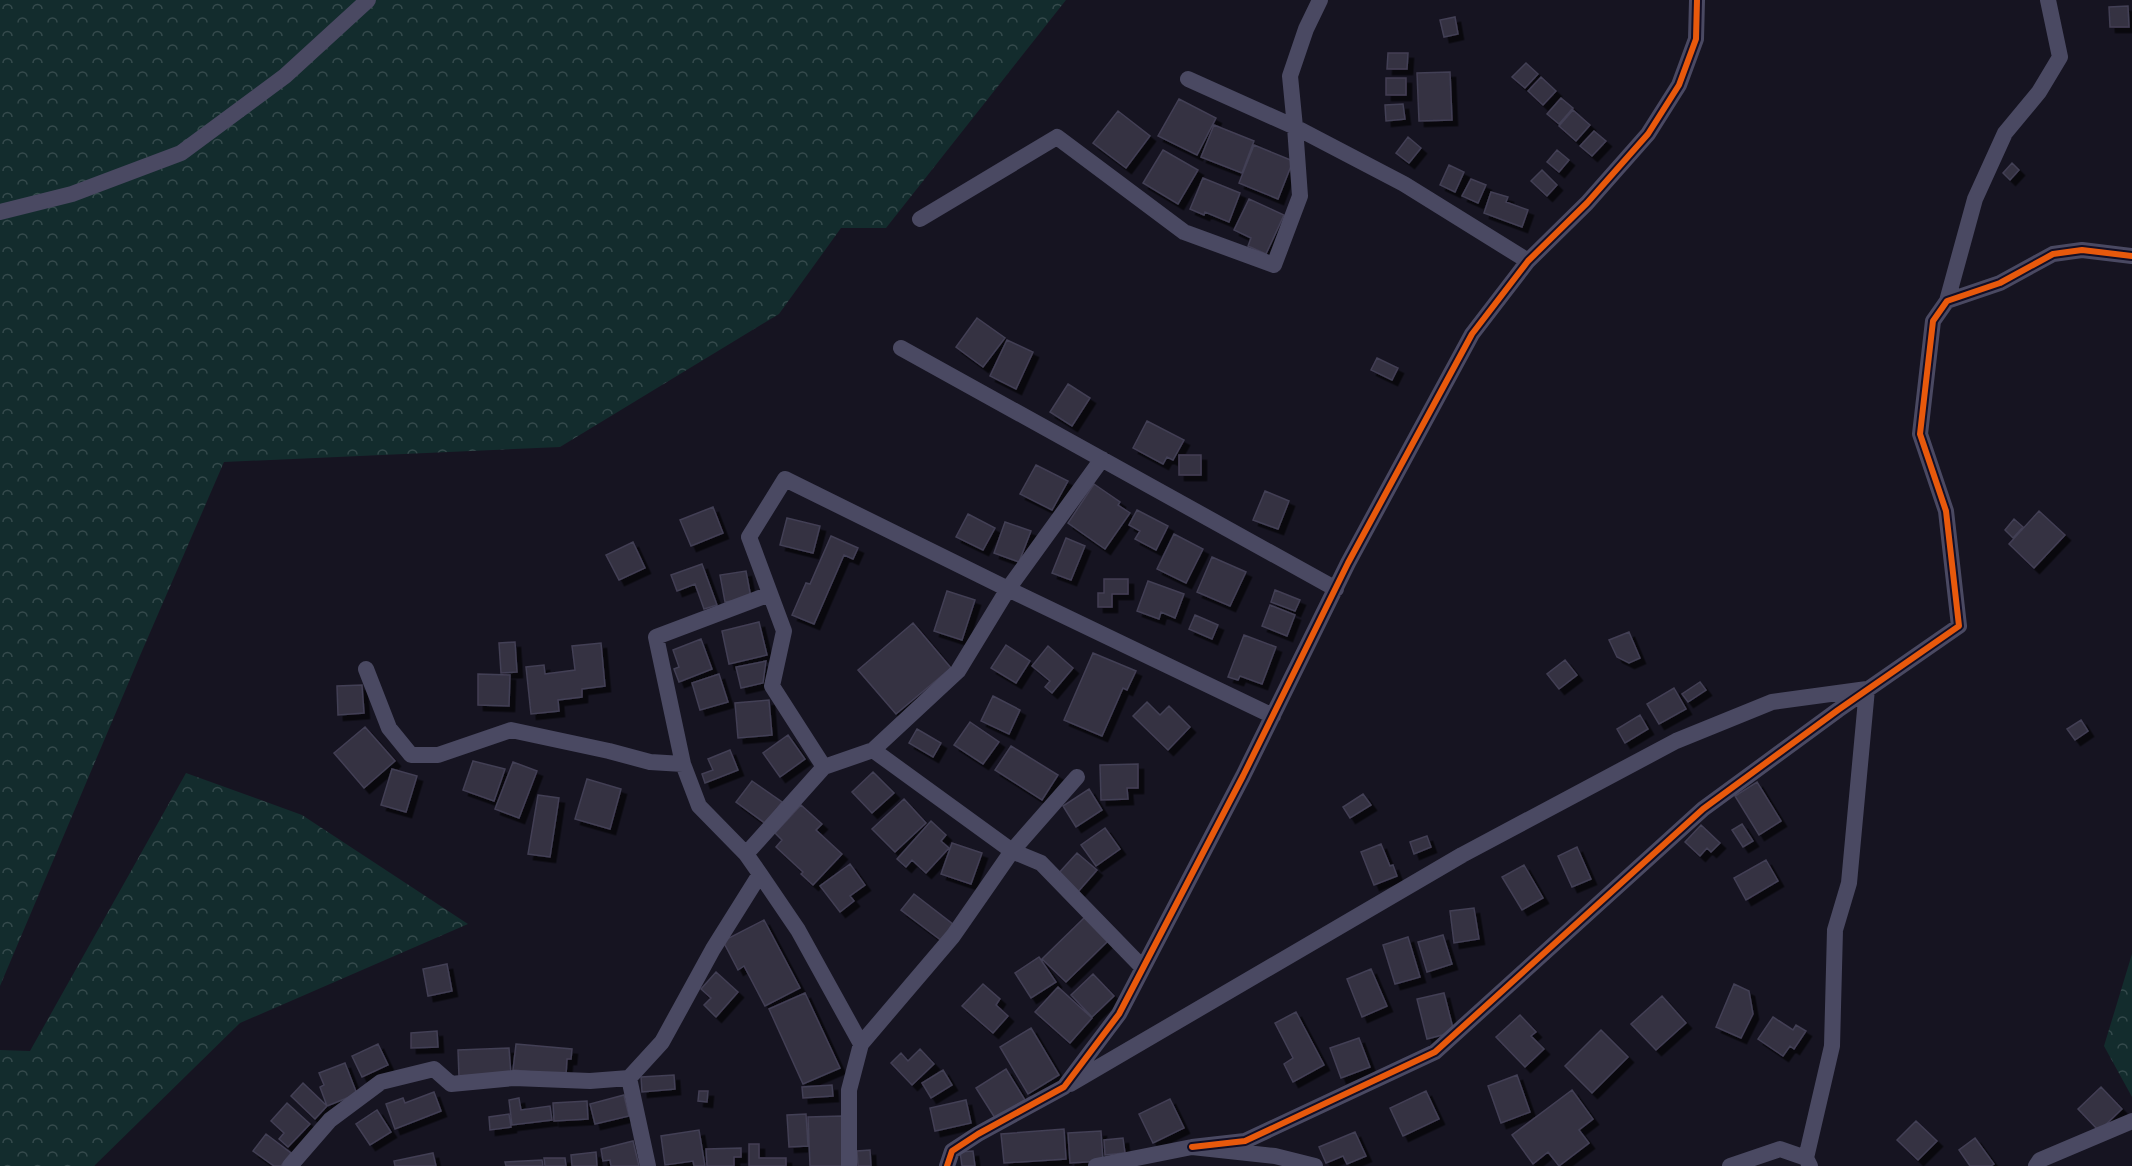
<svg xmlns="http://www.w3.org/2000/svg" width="2132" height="1166" font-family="'Noto Sans',sans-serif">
  <defs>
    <pattern id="forest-crowns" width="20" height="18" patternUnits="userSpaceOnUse" patternTransform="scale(1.5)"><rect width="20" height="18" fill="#132c2d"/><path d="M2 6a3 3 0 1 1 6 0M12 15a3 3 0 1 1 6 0" fill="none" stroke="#354a4c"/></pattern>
    <filter id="shadow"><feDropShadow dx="5.5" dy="5.5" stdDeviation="0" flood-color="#0009"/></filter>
  </defs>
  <rect width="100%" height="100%" fill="#161421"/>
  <path fill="url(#forest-crowns)" d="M 0,0 L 1066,0 L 886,228 L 841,228 L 779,314 L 560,447 L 224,462 L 139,658 L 0,986 Z
    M 186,773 L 302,815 L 468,924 L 240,1023 L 94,1166 L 0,1166 L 0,1050 L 30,1051 Z
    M 2132,954 L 2132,1097 L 2104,1046 Z"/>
  <path fill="#343243" stroke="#433f54" stroke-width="1.5" filter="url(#shadow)" d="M 2128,6 L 2129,27 L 2110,27 L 2109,7 Z
    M 1455,17 L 1458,34 L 1444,37 L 1440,20 Z
    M 1388,53 L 1408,53 L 1407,69 L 1387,69 Z
    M 1526,63 L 1538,74 L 1525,88 L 1512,77 Z
    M 1450,72 L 1452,120 L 1419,121 L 1417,73 Z
    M 1541,77 L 1556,91 L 1543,105 L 1528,91 Z
    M 1386,78 L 1406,78 L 1406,95 L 1386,95 Z
    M 1561,98 L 1573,108 L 1559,124 L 1547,114 Z
    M 1179,99 L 1216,118 L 1197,155 L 1158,136 Z
    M 1403,104 L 1405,119 L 1386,121 L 1385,105 Z
    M 1573,110 L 1590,125 L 1576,141 L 1559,126 Z
    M 1118,111 L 1150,136 L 1126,168 L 1093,143 Z
    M 1214,125 L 1254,141 L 1242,173 L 1201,157 Z
    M 1594,131 L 1606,141 L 1592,156 L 1580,146 Z
    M 1408,137 L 1421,148 L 1409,163 L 1396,153 Z
    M 1254,145 L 1293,161 L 1278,199 L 1239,183 Z
    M 1163,150 L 1198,170 L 1178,204 L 1143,183 Z
    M 1557,150 L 1569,160 L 1559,172 L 1547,162 Z
    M 2012,163 L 2019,170 L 2010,180 L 2003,173 Z
    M 1449,165 L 1464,172 L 1455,192 L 1440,185 Z
    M 1542,170 L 1557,185 L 1547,196 L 1531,181 Z
    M 1203,178 L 1240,193 L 1229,222 L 1205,212 L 1204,215 L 1190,209 Z
    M 1471,179 L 1486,185 L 1478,203 L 1462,196 Z
    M 1491,192 L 1508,197 L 1506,202 L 1528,210 L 1522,227 L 1484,213 Z
    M 1249,199 L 1284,215 L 1266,254 L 1248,246 L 1251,238 L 1234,230 Z
    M 977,318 L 1005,338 L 983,367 L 956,347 Z
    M 1007,340 L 1033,352 L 1016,389 L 990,376 Z
    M 1377,358 L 1398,368 L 1392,380 L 1371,370 Z
    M 1068,384 L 1090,398 L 1072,426 L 1050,412 Z
    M 1147,421 L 1184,440 L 1173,460 L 1167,457 L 1163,464 L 1133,448 Z
    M 1179,455 L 1201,455 L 1201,475 L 1179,475 Z
    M 1036,465 L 1068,481 L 1052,510 L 1020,494 Z
    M 1094,484 L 1120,502 L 1118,505 L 1130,513 L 1105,549 L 1068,523 Z
    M 1265,491 L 1289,501 L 1278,529 L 1253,520 Z
    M 713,507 L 723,533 L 691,546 L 680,520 Z
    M 1137,510 L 1168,526 L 1156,550 L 1135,539 L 1140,531 L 1129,525 Z
    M 2039,511 L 2065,535 L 2034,568 L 2009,544 Z
    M 968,514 L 995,528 L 983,550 L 956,537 Z
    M 787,518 L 820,526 L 813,553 L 780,545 Z
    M 2014,519 L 2023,527 L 2013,538 L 2005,530 Z
    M 1005,522 L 1031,531 L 1019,562 L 994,553 Z
    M 1174,534 L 1203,549 L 1186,583 L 1157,569 Z
    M 831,536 L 858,548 L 853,559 L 844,555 L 814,624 L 792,615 L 806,583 L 810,584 Z
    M 1066,538 L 1085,546 L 1071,580 L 1052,573 Z
    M 633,542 L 645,568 L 619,580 L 606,555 Z
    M 1212,557 L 1246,572 L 1230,606 L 1197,592 Z
    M 702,564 L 717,605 L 704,609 L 695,584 L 677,591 L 671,575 Z
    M 746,571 L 751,598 L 725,602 L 720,575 Z
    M 1104,579 L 1128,579 L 1128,594 L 1112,594 L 1112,607 L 1098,607 L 1098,593 L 1104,593 Z
    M 1148,581 L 1184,594 L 1175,618 L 1161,612 L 1159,619 L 1137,611 Z
    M 1275,590 L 1300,600 L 1295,611 L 1271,602 Z
    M 947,591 L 975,600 L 962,640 L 934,631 Z
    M 1270,605 L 1295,615 L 1287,636 L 1262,626 Z
    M 1195,615 L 1218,625 L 1212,639 L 1189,629 Z
    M 759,622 L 767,655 L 729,664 L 722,631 Z
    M 913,623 L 951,668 L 896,714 L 858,670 Z
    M 1629,632 L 1640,658 L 1629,663 L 1617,657 L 1609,640 Z
    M 1244,635 L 1276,647 L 1262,684 L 1240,676 L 1238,680 L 1228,677 Z
    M 701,639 L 712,669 L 679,682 L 674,669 L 679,667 L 673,650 Z
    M 515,642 L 517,672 L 501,673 L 499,643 Z
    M 601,643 L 605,686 L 582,689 L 582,697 L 558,700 L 559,711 L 531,714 L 526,667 L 544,665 L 545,674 L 575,670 L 572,646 Z
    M 1006,645 L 1030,661 L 1016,683 L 991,668 Z
    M 1048,646 L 1073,668 L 1052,693 L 1045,687 L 1050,681 L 1032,666 Z
    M 1093,653 L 1136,671 L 1127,690 L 1123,688 L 1102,736 L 1064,720 Z
    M 1565,660 L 1577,675 L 1559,689 L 1547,674 Z
    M 766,661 L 763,683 L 741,688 L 736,667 Z
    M 478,674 L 510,675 L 509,706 L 478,705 Z
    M 719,674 L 728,702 L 700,710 L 692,683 Z
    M 1700,682 L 1706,690 L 1688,702 L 1682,694 Z
    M 362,685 L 364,713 L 338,715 L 337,686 Z
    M 1674,688 L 1686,709 L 1659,724 L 1647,704 Z
    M 993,696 L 1020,710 L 1009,734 L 981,721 Z
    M 769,700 L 772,735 L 738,738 L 735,703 Z
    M 1147,702 L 1160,715 L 1169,706 L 1190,727 L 1168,750 L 1133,716 Z
    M 1640,715 L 1648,729 L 1625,743 L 1617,729 Z
    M 2081,720 L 2088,731 L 2075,740 L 2067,729 Z
    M 970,722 L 999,742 L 983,764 L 954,745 Z
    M 365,727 L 395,761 L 364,788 L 334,753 Z
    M 917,729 L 941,743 L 933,757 L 909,743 Z
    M 788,735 L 805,759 L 780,777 L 763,753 Z
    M 1011,746 L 1058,775 L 1042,800 L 995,770 Z
    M 730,750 L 738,770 L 705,783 L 702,774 L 713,770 L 708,759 Z
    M 473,761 L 505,769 L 494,801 L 463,790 Z
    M 513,762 L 537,771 L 519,818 L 495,809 Z
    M 1138,764 L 1138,788 L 1127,788 L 1128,799 L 1101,800 L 1100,765 Z
    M 392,769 L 417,776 L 406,812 L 381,805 Z
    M 873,772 L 894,793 L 872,813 L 852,792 Z
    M 587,779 L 621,789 L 610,829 L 575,819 Z
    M 752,781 L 782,802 L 766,824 L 736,802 Z
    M 1757,782 L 1781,821 L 1759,835 L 1735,796 Z
    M 1089,789 L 1102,810 L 1076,827 L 1063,806 Z
    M 1363,794 L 1371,805 L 1350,818 L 1343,807 Z
    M 538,795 L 559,798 L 550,857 L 528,854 Z
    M 904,799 L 926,823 L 895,852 L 872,829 Z
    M 801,805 L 822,824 L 816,830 L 842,854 L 813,885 L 801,874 L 803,872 L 776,847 L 782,840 L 775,833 Z
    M 931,821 L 946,835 L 941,841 L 949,848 L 926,873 L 912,860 L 906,867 L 897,859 Z
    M 1742,824 L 1753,841 L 1743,847 L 1732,830 Z
    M 1701,825 L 1720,843 L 1711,852 L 1707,848 L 1700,856 L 1685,842 Z
    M 1105,828 L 1120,849 L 1096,866 L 1081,845 Z
    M 1427,836 L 1431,847 L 1414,854 L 1410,842 Z
    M 952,843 L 982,853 L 971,884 L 941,874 Z
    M 1381,844 L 1390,866 L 1393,865 L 1397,876 L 1374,885 L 1361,852 Z
    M 1577,847 L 1591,879 L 1572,887 L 1558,856 Z
    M 1077,853 L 1097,870 L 1077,893 L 1057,875 Z
    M 1766,860 L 1778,881 L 1746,900 L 1734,878 Z
    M 850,864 L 865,885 L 850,896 L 854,901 L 840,912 L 820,886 Z
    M 1524,865 L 1543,898 L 1522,910 L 1502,877 Z
    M 914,894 L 954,925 L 942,941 L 901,910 Z
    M 1474,908 L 1479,939 L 1454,943 L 1450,911 Z
    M 1085,917 L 1108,941 L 1066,982 L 1042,959 Z
    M 764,920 L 800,988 L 765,1006 L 744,966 L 738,970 L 723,941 Z
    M 1443,935 L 1452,964 L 1427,972 L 1418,942 Z
    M 1408,937 L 1420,977 L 1395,984 L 1383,945 Z
    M 1039,957 L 1056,982 L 1031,998 L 1015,973 Z
    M 447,964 L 452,991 L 428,996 L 423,969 Z
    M 1371,969 L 1387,1006 L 1362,1017 L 1347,979 Z
    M 716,972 L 738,992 L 716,1017 L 704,1005 L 711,998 L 701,989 Z
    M 1093,974 L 1114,996 L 1092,1017 L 1071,995 Z
    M 983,984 L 1000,999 L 996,1005 L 1008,1016 L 993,1033 L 962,1006 Z
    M 1734,984 L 1749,991 L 1753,1014 L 1741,1038 L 1716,1027 Z
    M 1058,987 L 1092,1018 L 1070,1043 L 1035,1012 Z
    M 805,993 L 840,1068 L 803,1084 L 769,1009 Z
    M 1444,993 L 1454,1032 L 1427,1039 L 1417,999 Z
    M 1662,996 L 1686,1023 L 1656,1050 L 1631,1024 Z
    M 1296,1012 L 1324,1065 L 1293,1082 L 1284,1064 L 1293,1058 L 1275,1023 Z
    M 1520,1015 L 1536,1032 L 1531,1036 L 1544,1049 L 1525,1067 L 1496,1037 Z
    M 1773,1017 L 1793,1030 L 1796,1025 L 1806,1031 L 1794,1049 L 1790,1046 L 1783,1056 L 1758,1039 Z
    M 1031,1028 L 1059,1075 L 1028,1094 L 1000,1047 Z
    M 1601,1030 L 1628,1057 L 1592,1093 L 1565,1066 Z
    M 437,1031 L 438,1047 L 411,1048 L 411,1033 Z
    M 1359,1038 L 1370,1067 L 1341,1078 L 1330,1048 Z
    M 378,1044 L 388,1065 L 362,1077 L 352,1056 Z
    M 516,1044 L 572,1049 L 571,1059 L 567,1059 L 566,1075 L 513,1070 Z
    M 509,1048 L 511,1075 L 459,1077 L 458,1050 Z
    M 920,1049 L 934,1064 L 912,1085 L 891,1063 L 901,1053 L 908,1061 Z
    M 345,1063 L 357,1094 L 327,1106 L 320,1087 L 324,1085 L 319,1073 Z
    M 1006,1069 L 1025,1100 L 995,1118 L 976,1088 Z
    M 943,1070 L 952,1085 L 931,1098 L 922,1083 Z
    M 674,1075 L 675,1089 L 642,1092 L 641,1077 Z
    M 1517,1075 L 1530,1112 L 1501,1123 L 1488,1086 Z
    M 303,1083 L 327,1106 L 315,1119 L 291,1096 Z
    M 832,1085 L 833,1096 L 803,1098 L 802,1087 Z
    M 2101,1087 L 2122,1109 L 2099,1131 L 2078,1109 Z
    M 1572,1090 L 1593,1119 L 1579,1130 L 1589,1143 L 1559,1166 L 1548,1152 L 1533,1164 L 1512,1135 Z
    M 699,1091 L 708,1091 L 707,1102 L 698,1101 Z
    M 1426,1091 L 1439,1119 L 1403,1136 L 1390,1108 Z
    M 434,1092 L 441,1111 L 395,1129 L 386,1104 L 403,1098 L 405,1103 Z
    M 624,1095 L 629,1116 L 595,1124 L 590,1104 Z
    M 519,1098 L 521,1110 L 550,1106 L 552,1120 L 512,1125 L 509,1100 Z
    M 1170,1099 L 1184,1128 L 1153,1143 L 1139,1114 Z
    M 966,1100 L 971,1123 L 935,1131 L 930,1108 Z
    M 587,1101 L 588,1119 L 554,1121 L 553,1103 Z
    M 287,1103 L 310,1124 L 288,1147 L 279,1139 L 284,1133 L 271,1121 Z
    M 377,1110 L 391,1132 L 370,1145 L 356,1124 Z
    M 509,1114 L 511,1127 L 490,1130 L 489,1117 Z
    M 806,1114 L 808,1146 L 789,1147 L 787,1115 Z
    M 842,1116 L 844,1166 L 810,1166 L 808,1117 Z
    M 1916,1121 L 1937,1141 L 1918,1160 L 1897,1140 Z
    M 1064,1129 L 1066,1159 L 1004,1163 L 1001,1134 Z
    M 699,1130 L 705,1166 L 694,1166 L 693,1161 L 665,1165 L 661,1136 Z
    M 1101,1131 L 1103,1161 L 1070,1163 L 1068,1133 Z
    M 1355,1132 L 1366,1156 L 1347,1164 L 1343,1156 L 1326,1163 L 1319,1147 Z
    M 266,1134 L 291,1153 L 281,1166 L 274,1166 L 253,1151 Z
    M 1123,1138 L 1125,1153 L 1105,1155 L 1104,1140 Z
    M 1975,1138 L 1994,1164 L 1991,1166 L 1970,1166 L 1959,1150 Z
    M 633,1141 L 639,1166 L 611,1166 L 610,1160 L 603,1161 L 601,1149 Z
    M 749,1144 L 759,1144 L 759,1158 L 786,1158 L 786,1166 L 749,1166 Z
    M 741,1148 L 741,1157 L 734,1157 L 734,1166 L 707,1166 L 706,1149 Z
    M 870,1150 L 871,1166 L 858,1166 L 857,1151 Z
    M 973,1151 L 975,1166 L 962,1166 L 960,1152 Z
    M 596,1152 L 597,1166 L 572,1166 L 571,1155 Z
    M 433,1153 L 436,1166 L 395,1166 L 394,1161 Z
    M 544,1158 L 565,1158 L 566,1166 L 545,1166 Z
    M 542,1160 L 543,1166 L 506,1166 L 505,1162 Z"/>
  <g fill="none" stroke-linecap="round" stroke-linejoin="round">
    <path stroke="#4a4962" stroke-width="16" d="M 1320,0 L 1306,29 L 1290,76 L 1295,127 L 1404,184 L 1528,261
      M 0,212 L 72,194 L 181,153 L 285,76 L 368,0
      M 920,219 L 1057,137 L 1184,232 L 1274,265 L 1300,196 L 1295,127 L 1188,79
      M 1947,301 L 1975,199 L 2005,133 L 2039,92 L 2060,57 L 2048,0
      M 901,348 L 1336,589
      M 770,594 L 656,637 L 683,764 L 699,806 L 746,854 L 760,874 L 798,930 L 861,1044 L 849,1090 L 849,1166
      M 366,669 L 389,728 L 411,755 L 438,755 L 511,730 L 609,751 L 650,762 L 683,764
      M 873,750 L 958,671 L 1008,589 L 1102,459
      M 746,854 L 824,767
      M 1143,968 L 1041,863 L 1012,851 L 873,750 L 824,767 L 772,686 L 784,631 L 749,537 L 785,479 L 1008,589 L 1273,716
      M 861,1044 L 953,936 L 1012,851 L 1077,777
      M 629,1078 L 648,1166
      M 1070,1084 L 1462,855 L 1676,741 L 1772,702 L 1867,689 L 1849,883 L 1835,930 L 1832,1046 L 1806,1158
      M 1192,1147 L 1245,1141 L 1435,1052 L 1703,809 L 1838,710 L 1959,626 L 1946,511 L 1920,434 L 1933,321 L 1947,301 L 2000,283 L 2053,254 L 2082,250 L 2132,256
      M 290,1166 L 330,1120 L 381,1082 L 434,1069 L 451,1084 L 514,1078 L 590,1081 L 629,1078 L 662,1042 L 713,949 L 760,874
      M 947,1166 L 952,1151 L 978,1134 L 1064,1087 L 1119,1014 L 1243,776 L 1348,563 L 1472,334 L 1528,261 L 1587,203 L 1648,134 L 1679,85 L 1696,39 L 1697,0
      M 1096,1166 L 1192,1147 L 1275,1156 L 1315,1166
      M 1730,1166 L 1780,1149 L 1806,1158 L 1810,1166
      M 2036,1166 L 2040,1160 L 2132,1121"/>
    <defs>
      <path id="cycleway" d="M 1192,1147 L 1245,1141 L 1435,1052 L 1703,809 L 1838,710 L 1959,626 L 1946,511 L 1920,434 L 1933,321 L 1947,301 L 2000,283 L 2053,254 L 2082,250 L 2132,256
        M 947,1166 L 952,1151 L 978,1134 L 1064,1087 L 1119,1014 L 1243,776 L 1348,563 L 1472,334 L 1528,261 L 1587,203 L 1648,134 L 1679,85 L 1696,39 L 1697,0"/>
    </defs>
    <use href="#cycleway" stroke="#130f26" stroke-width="10"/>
    <use href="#cycleway" stroke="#e8590c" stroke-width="6"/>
  </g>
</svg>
